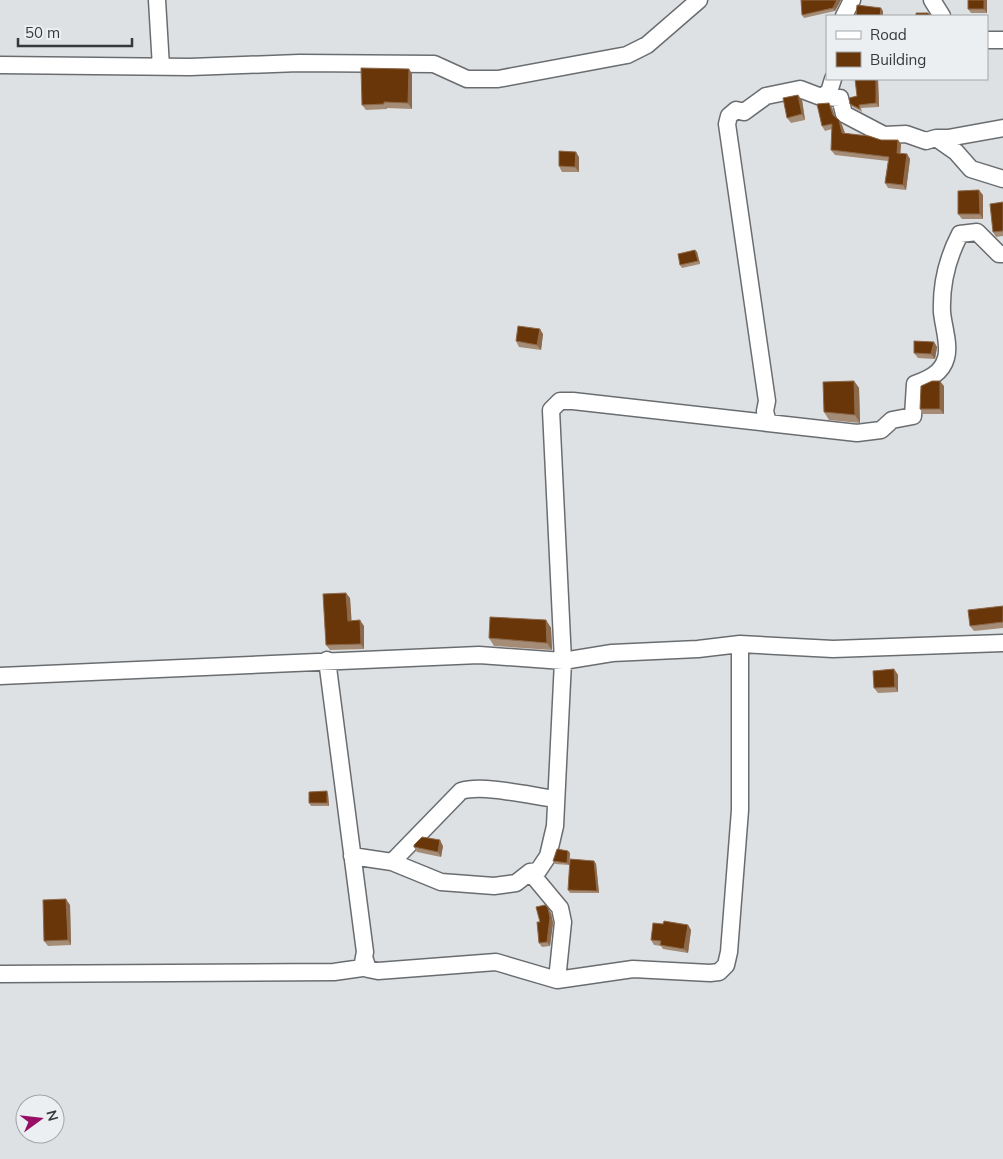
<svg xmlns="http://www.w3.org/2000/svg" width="1003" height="1159" font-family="Mulish,sans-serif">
  <rect width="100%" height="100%" fill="#dee1e4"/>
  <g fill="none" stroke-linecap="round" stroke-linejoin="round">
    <defs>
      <path id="street" d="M 157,0 L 161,67
        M 932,0 L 942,16
        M 844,16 L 852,0
        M 987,40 L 1003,40
        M 0,65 L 190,67 L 299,63 L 434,64 L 467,79 L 498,79 L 627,55 L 647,45 L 699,0
        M 821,97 L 840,98 L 844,114 L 884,135 L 906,134 L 926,141 L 936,138 L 956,152 L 971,169 L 1003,179
        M 936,138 L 948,138 L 1003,128
        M 768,423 L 857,433 L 881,430 L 892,420 L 913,416 L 915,384 C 929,379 942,373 946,358 C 950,345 943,325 942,312 C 941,285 948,257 960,234 L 977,232 L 999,254 L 1003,254
        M 0,676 L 479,655 L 563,661 L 612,653 L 698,649 L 740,644 L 833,649 L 1003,643
        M 352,856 L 392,862 L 441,882 L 494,886 L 516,883 L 530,872 L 538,871 L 548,856 L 555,826 L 563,661 L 551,410 L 560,401 L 573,401 L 768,423 L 765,411 L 767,401 L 727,124 L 729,116 L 736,110 L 744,112 L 766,96 L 800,89 L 821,97 L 829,92 L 833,79
        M 392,862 L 461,791 C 483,784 532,796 556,799
        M 364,957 L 368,969 L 378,971 L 496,962 L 557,980 L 563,922 L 560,908 L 530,872
        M 0,974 L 334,972 L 362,968 L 365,952 L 327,660
        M 557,980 L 633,969 L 710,973 L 719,972 L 726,965 L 729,952 L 740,810 L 740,644"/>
    </defs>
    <use href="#street" stroke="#6a6d70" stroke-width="19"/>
    <use href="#street" stroke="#fff" stroke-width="16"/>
  </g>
  <path fill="#a48c76" d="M 841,0 L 835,11 L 804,18 L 802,15 Z
    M 987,0 L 987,13 L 971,13 L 968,9 Z
    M 409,69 L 412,74 L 412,109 L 387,108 L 387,109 L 366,110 L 362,105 Z
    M 855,79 L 878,79 L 879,107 L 861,108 L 862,112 L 853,107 L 850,104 L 857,96 Z
    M 798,95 L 802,100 L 805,120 L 791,123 L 787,118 Z
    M 832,108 L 835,117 L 842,125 L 845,133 L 881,140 L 898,140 L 901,144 L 900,154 L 907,154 L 910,159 L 906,190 L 888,188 L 885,183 L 888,161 L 835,155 L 831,150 L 832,129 L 825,131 L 822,126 Z
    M 579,157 L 579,172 L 562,172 L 559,166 Z
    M 983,195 L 983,219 L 962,219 L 958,214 Z
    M 1003,202 L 1003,236 L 996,237 L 993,232 Z
    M 695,250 L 697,252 L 700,264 L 682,268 L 680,265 Z
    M 543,334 L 541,350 L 519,347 L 516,341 Z
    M 934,342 L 937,347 L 935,359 L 918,358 L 914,353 Z
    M 854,381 L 859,388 L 860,423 L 829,420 L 824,412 Z
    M 944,386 L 944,414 L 923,414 L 920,409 Z
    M 350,598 L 351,621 L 364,626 L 364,649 L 330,650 L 326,645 Z
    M 1003,606 L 1003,628 L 974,631 L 970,626 Z
    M 546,620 L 551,628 L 552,650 L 494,646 L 489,638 Z
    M 894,669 L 898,675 L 898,692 L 878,693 L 874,688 Z
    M 328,794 L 329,806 L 311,806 L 309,803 Z
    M 443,846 L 441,857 L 417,852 L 414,847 Z
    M 568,851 L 570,853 L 569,865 L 555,864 L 553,861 Z
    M 594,861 L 596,864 L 599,893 L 570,893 L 568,890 Z
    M 70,905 L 71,945 L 48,946 L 44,941 Z
    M 551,913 L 553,923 L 550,946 L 542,947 L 539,943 L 540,922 Z
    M 663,924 L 688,925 L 691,930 L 688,953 L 663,949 L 661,946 L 654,945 L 651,940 Z"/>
  <path fill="#8c694b" d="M 837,0 L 841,0 L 835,11 L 833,8 Z
    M 984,0 L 987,0 L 987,13 L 984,9 Z
    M 881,8 L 883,11 L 883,16 L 880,16 Z
    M 409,69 L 412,74 L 412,109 L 408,103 Z
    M 876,79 L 878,79 L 879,107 L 876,103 Z
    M 798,95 L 802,100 L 805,120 L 802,114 Z
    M 829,103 L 832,108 L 836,120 L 833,115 Z
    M 839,120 L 842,125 L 846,137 L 842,133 Z
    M 898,140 L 901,144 L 900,158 L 897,153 Z
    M 576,152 L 579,157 L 579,172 L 575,167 Z
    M 907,154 L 910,159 L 906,190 L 903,185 Z
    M 979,190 L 983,195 L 983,219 L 980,214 Z
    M 695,250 L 697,252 L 700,264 L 698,261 Z
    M 540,329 L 543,334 L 541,350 L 537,345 Z
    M 934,342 L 937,347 L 935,359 L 931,354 Z
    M 854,381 L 859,388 L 860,423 L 855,415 Z
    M 940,381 L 944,386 L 944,414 L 940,409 Z
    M 346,593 L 350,598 L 352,626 L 348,621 Z
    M 360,620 L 364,626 L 364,649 L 361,644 Z
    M 546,620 L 551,628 L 552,650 L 547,643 Z
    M 894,669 L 898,675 L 898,692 L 895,687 Z
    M 327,791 L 328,794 L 329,806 L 327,803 Z
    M 440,840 L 443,846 L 441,857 L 438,852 Z
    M 568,851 L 570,853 L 569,865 L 567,863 Z
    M 594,861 L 596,864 L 599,893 L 597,891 Z
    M 66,899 L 70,905 L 71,945 L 68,940 Z
    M 548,908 L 551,913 L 553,923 L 550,946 L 547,942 Z
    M 688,925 L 691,930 L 688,953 L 684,949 Z"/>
  <path fill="#693609" stroke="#8c694b" d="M 801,0 L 837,0 L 833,8 L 802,15 Z
    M 968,0 L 984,0 L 984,9 L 968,9 Z
    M 857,5 L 881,8 L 880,16 L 856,16 Z
    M 916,13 L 928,13 L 931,16 L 916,16 Z
    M 361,68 L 409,69 L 408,103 L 384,102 L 384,104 L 362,105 Z
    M 855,79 L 876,79 L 876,103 L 859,105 L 860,109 L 850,104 L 849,98 L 857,96 Z
    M 798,95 L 802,114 L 787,118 L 783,98 Z
    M 829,103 L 833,115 L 839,120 L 842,133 L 869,136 L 881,140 L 898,140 L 897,153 L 907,154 L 903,185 L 885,183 L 889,157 L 831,150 L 832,124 L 822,126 L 817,104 Z
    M 559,151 L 576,152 L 575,167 L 559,166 Z
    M 979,190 L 980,214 L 958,214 L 958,191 Z
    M 1003,202 L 1003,231 L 993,232 L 990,204 Z
    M 695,250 L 698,261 L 680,265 L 678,254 Z
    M 518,326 L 540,329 L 537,345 L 516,341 Z
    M 914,341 L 934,342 L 931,354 L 914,353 Z
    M 854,381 L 855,415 L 824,412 L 823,382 Z
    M 932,381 L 940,381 L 940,409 L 920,409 L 921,386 Z
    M 346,593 L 348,621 L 360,620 L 361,644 L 326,645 L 323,594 Z
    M 1003,606 L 1003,622 L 970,626 L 968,610 Z
    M 490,617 L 546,620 L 547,643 L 489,638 Z
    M 894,669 L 895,687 L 874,688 L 873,671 Z
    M 327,791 L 327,803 L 309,803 L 309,792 Z
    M 422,837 L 440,840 L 438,852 L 414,847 L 414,845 Z
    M 557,849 L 568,851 L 567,863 L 553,861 Z
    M 570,859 L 594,861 L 597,891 L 568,890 Z
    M 66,899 L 68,940 L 44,941 L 43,900 Z
    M 545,905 L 548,908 L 550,918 L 547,942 L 539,943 L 537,922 L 540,922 L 536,907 Z
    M 664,921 L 688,925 L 684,949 L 660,945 L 661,941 L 651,940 L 653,923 L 663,924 Z"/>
  <rect x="826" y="15" width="162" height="65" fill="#ebeff2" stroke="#a3a6a8"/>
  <rect x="836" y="31" width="25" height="8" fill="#ffffff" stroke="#a3a6a8"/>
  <text x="870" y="40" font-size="15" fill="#363839">Road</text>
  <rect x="836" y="52" width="25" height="15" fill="#693609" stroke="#a3a6a8"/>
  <text x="870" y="65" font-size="15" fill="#363839">Building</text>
  <g transform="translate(40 1119) rotate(75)"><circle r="24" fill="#ebeff2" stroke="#a3a6a8"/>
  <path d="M0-4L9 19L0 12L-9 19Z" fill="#970e64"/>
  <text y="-8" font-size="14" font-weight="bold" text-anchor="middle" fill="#363839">N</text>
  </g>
  <path d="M18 38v8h114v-8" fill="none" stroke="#363839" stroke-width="2.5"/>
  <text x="25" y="38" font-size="15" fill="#363839" stroke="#ebeff2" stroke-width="4" paint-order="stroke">50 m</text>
</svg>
